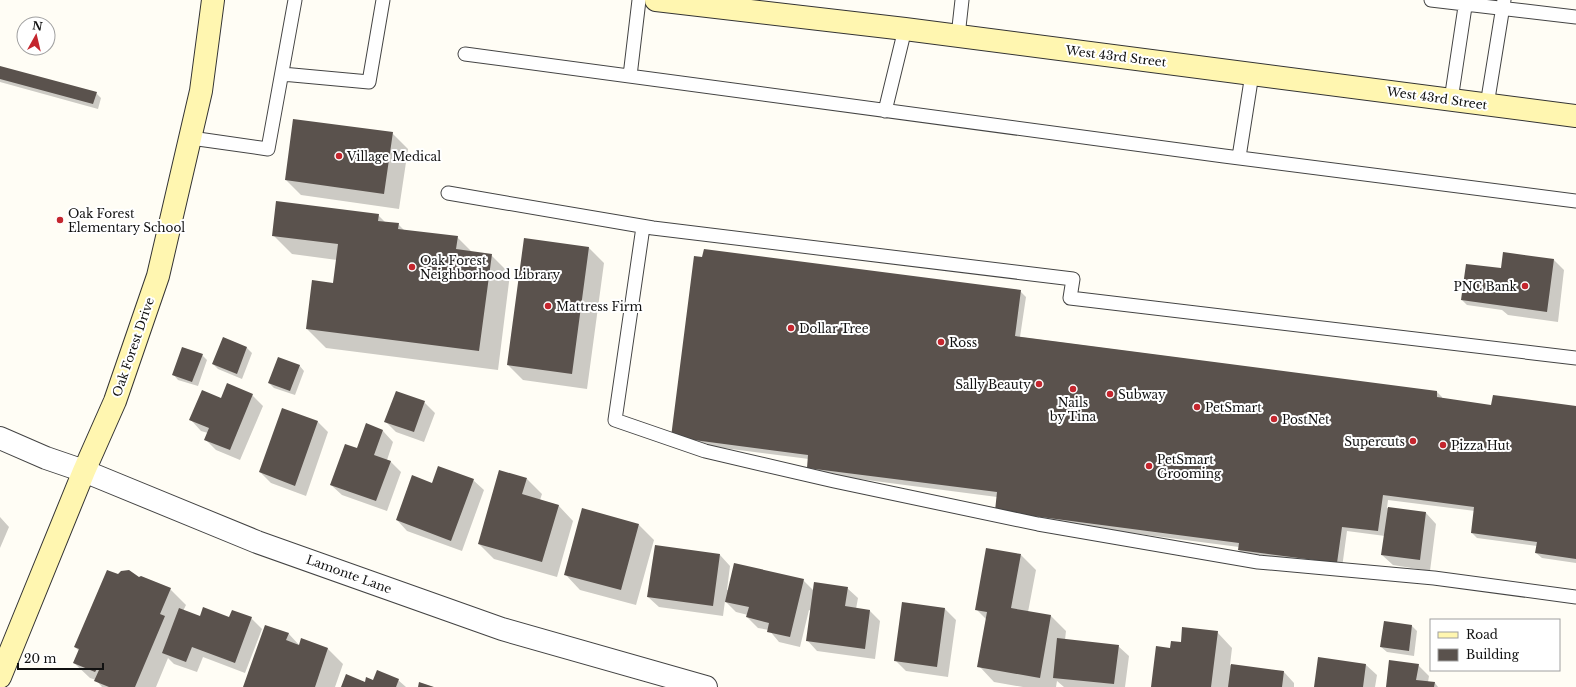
<svg xmlns="http://www.w3.org/2000/svg" width="1576" height="687" font-family="'Libre Baskerville',serif">
  <rect width="100%" height="100%" fill="#fffdf5"/>
  <path fill="#0003" d="M 0,67 L 96,93 L 101,98 L 98,109 L 0,82 Z
    M 392,133 L 408,149 L 399,209 L 301,195 L 286,180 Z
    M 378,215 L 386,223 L 398,224 L 405,231 L 457,237 L 472,252 L 491,255 L 510,274 L 498,370 L 326,348 L 307,329 L 334,284 L 337,260 L 292,254 L 273,235 Z
    M 525,239 L 589,248 L 604,263 L 587,389 L 523,380 L 508,365 Z
    M 1554,260 L 1564,270 L 1558,322 L 1508,315 L 1502,310 L 1467,305 L 1462,300 L 1502,269 Z
    M 1020,291 L 1026,297 L 1020,337 L 1437,392 L 1442,397 L 1442,399 L 1492,406 L 1576,407 L 1576,563 L 1542,558 L 1536,553 L 1537,546 L 1477,538 L 1472,533 L 1475,511 L 1388,500 L 1387,508 L 1426,513 L 1436,524 L 1430,571 L 1393,565 L 1382,555 L 1385,536 L 1347,531 L 1342,568 L 1244,555 L 1239,550 L 1239,547 L 1001,516 L 997,497 L 813,473 L 808,467 L 809,459 L 677,442 Z
    M 224,338 L 247,348 L 252,353 L 242,379 L 218,369 L 213,364 Z
    M 202,355 L 207,360 L 198,386 L 178,380 L 173,374 Z
    M 299,365 L 304,371 L 295,395 L 274,388 L 269,383 Z
    M 252,395 L 263,406 L 240,460 L 216,450 L 205,439 L 208,433 L 201,431 L 191,420 L 222,399 Z
    M 424,402 L 435,413 L 424,442 L 396,432 L 386,422 Z
    M 283,409 L 318,422 L 328,432 L 306,496 L 271,483 L 260,472 Z
    M 366,425 L 383,431 L 393,442 L 387,460 L 390,461 L 401,472 L 387,511 L 342,495 L 331,485 L 357,449 Z
    M 527,479 L 542,494 L 540,500 L 558,505 L 573,521 L 557,577 L 494,559 L 479,544 Z
    M 473,480 L 484,490 L 462,551 L 407,531 L 397,520 Z
    M 0,517 L 9,527 L 0,548 Z
    M 639,525 L 654,540 L 636,605 L 580,590 L 565,574 Z
    M 720,555 L 730,566 L 727,590 L 803,580 L 814,591 L 847,588 L 858,598 L 856,609 L 870,611 L 880,621 L 875,659 L 817,651 L 807,640 L 811,611 L 809,610 L 800,647 L 779,642 L 769,630 L 758,628 L 747,617 L 748,615 L 736,612 L 725,601 L 723,616 L 659,607 L 648,597 Z
    M 1021,555 L 1036,570 L 1028,612 L 1051,616 L 1066,631 L 1065,640 L 1118,646 L 1129,656 L 1125,687 L 1064,687 L 1057,681 L 1056,687 L 1023,687 L 994,682 L 979,666 L 987,620 L 976,609 Z
    M 118,576 L 139,578 L 170,589 L 186,605 L 183,611 L 200,617 L 251,618 L 262,629 L 245,673 L 203,657 L 197,672 L 174,664 L 168,658 L 156,687 L 102,687 L 96,680 L 90,678 L 74,663 L 79,651 L 75,647 Z
    M 903,603 L 945,609 L 956,620 L 948,677 L 906,671 L 895,660 Z
    M 1385,622 L 1412,626 L 1417,631 L 1414,656 L 1387,652 L 1381,647 Z
    M 1217,632 L 1232,648 L 1230,665 L 1284,672 L 1294,683 L 1294,687 L 1152,687 L 1170,649 L 1182,643 Z
    M 288,633 L 300,646 L 328,649 L 343,664 L 335,687 L 244,687 Z
    M 1319,658 L 1366,665 L 1377,675 L 1375,687 L 1315,687 Z
    M 1418,665 L 1429,676 L 1428,682 L 1435,683 L 1438,687 L 1387,687 Z
    M 398,680 L 406,687 L 342,687 L 374,681 Z"/>
  <path fill="#5a524d" d="M 0,66 L 97,92 L 93,104 L 0,79 Z
    M 293,119 L 393,132 L 384,194 L 285,180 Z
    M 276,201 L 379,214 L 378,221 L 399,223 L 398,229 L 458,236 L 456,249 L 492,254 L 479,351 L 306,329 L 312,280 L 333,283 L 338,244 L 272,236 Z
    M 524,238 L 589,247 L 572,374 L 507,365 Z
    M 704,249 L 1021,290 L 1015,336 L 1437,391 L 1437,397 L 1491,405 L 1493,395 L 1576,406 L 1576,559 L 1535,553 L 1537,542 L 1471,533 L 1474,507 L 1383,495 L 1378,531 L 1342,527 L 1337,563 L 1238,550 L 1239,543 L 995,511 L 997,492 L 807,468 L 808,455 L 671,437 L 694,256 L 702,257 Z
    M 1503,252 L 1554,259 L 1547,312 L 1461,300 L 1466,264 L 1501,268 Z
    M 223,337 L 247,347 L 237,374 L 212,364 Z
    M 182,347 L 203,354 L 192,382 L 172,375 Z
    M 278,357 L 300,365 L 290,391 L 268,383 Z
    M 227,383 L 253,394 L 230,450 L 204,440 L 209,428 L 189,420 L 202,390 L 221,398 Z
    M 396,391 L 425,401 L 414,432 L 384,422 Z
    M 282,408 L 318,421 L 295,486 L 259,472 Z
    M 366,423 L 383,430 L 374,455 L 391,461 L 376,501 L 330,485 L 345,444 L 357,448 Z
    M 438,466 L 474,479 L 451,541 L 396,520 L 412,475 L 432,483 Z
    M 499,470 L 527,478 L 522,494 L 559,505 L 542,562 L 478,544 Z
    M 1388,507 L 1426,512 L 1420,560 L 1381,555 Z
    M 582,508 L 639,524 L 621,590 L 564,575 Z
    M 655,545 L 720,554 L 713,606 L 647,597 Z
    M 986,548 L 1021,554 L 1011,608 L 1051,615 L 1040,678 L 977,667 L 987,612 L 975,610 Z
    M 734,563 L 804,579 L 790,637 L 767,632 L 769,623 L 746,617 L 749,607 L 725,602 Z
    M 107,570 L 118,574 L 121,571 L 129,570 L 139,577 L 141,576 L 171,588 L 160,614 L 165,616 L 135,687 L 109,687 L 94,681 L 99,670 L 97,669 L 95,672 L 73,663 L 79,649 L 74,647 Z
    M 814,582 L 848,587 L 845,606 L 870,610 L 865,649 L 806,641 Z
    M 902,602 L 945,608 L 937,667 L 894,661 Z
    M 203,607 L 229,617 L 232,610 L 252,617 L 235,663 L 192,647 L 186,662 L 162,653 L 179,608 L 200,616 Z
    M 1384,621 L 1412,625 L 1409,651 L 1380,647 Z
    M 265,625 L 289,633 L 286,640 L 299,645 L 301,638 L 328,648 L 315,687 L 243,687 Z
    M 1182,627 L 1218,631 L 1211,687 L 1151,687 L 1156,646 L 1170,648 L 1171,641 L 1181,642 Z
    M 1057,638 L 1119,645 L 1114,684 L 1053,678 Z
    M 1318,657 L 1366,664 L 1363,687 L 1314,687 Z
    M 1389,660 L 1419,664 L 1416,680 L 1435,682 L 1434,687 L 1386,687 Z
    M 1231,664 L 1284,671 L 1282,687 L 1228,687 Z
    M 377,670 L 399,679 L 396,687 L 341,687 L 346,674 L 365,682 L 366,677 L 373,680 Z
    M 419,682 L 434,687 L 418,687 Z"/>
  <g fill="none" stroke-linecap="round" stroke-linejoin="round">
    <defs>
      <path id="lane" d="M 1431,0 L 1576,17
        M 958,36 L 962,0
        M 465,54 L 1224,156 L 1576,201
        M 282,74 L 369,82 L 383,0
        M 630,76 L 639,0
        M 1451,100 L 1466,0
        M 1487,105 L 1504,0
        M 885,111 L 905,29
        M 191,138 L 268,149 L 295,0
        M 1239,157 L 1252,74
        M 448,193 L 653,228 L 1073,279 L 1070,298 L 1576,358
        M 643,227 L 615,420 L 705,451 L 834,481 L 1038,524 L 1258,562 L 1434,578 L 1576,597"/>
      <path id="street" d="M 0,438 L 46,458 L 84,471 L 257,542 L 502,629 L 706,687"/>
      <path id="secondary" d="M 656,0 L 905,29 L 1576,116
        M 0,677 L 84,471 L 115,401 L 158,276 L 201,91 L 213,0"/>
    </defs>
    <use href="#lane" stroke="#444" stroke-width="15"/>
    <use href="#street" stroke="#444" stroke-width="24"/>
    <use href="#secondary" stroke="#333" stroke-width="24"/>
    <use href="#lane" stroke="#fff" stroke-width="13"/>
    <use href="#street" stroke="#fff" stroke-width="22"/>
    <use href="#secondary" stroke="#fff6b0" stroke-width="22"/>
  </g>
  <g fill="#c4262e" stroke="#fff" stroke-width="1.5">
    <circle cx="339" cy="156" r="4"/>
    <circle cx="60" cy="220" r="4"/>
    <circle cx="412" cy="267" r="4"/>
    <circle cx="1525" cy="286" r="4"/>
    <circle cx="548" cy="306" r="4"/>
    <circle cx="791" cy="328" r="4"/>
    <circle cx="941" cy="342" r="4"/>
    <circle cx="1039" cy="384" r="4"/>
    <circle cx="1073" cy="389" r="4"/>
    <circle cx="1110" cy="394" r="4"/>
    <circle cx="1197" cy="407" r="4"/>
    <circle cx="1274" cy="419" r="4"/>
    <circle cx="1413" cy="441" r="4"/>
    <circle cx="1443" cy="445" r="4"/>
    <circle cx="1149" cy="466" r="4"/>
  </g>
  <g text-anchor="middle" dominant-baseline="central" stroke-width="4" stroke-linejoin="round" paint-order="stroke">
    <g font-size="12" fill="#111" stroke="#fff">
      <text transform="translate(1116 56) rotate(7)">West 43rd Street</text>
      <text transform="translate(1437 98) rotate(8)">West 43rd Street</text>
      <text transform="translate(133 347) rotate(-71)">Oak Forest Drive</text>
      <text transform="translate(349 574) rotate(20)">Lamonte Lane</text>
    </g>
    <g font-size="12" fill="#111" stroke="#fff" text-anchor="start">
      <text x="347" y="156">Village Medical</text>
      <text x="68" y="213">Oak Forest<tspan x="68" dy="14">Elementary School</tspan></text>
      <text x="420" y="260">Oak Forest<tspan x="420" dy="14">Neighborhood Library</tspan></text>
      <text x="1517" y="286" text-anchor="end">PNC Bank</text>
      <text x="556" y="306">Mattress Firm</text>
      <text x="799" y="328">Dollar Tree</text>
      <text x="949" y="342">Ross</text>
      <text x="1031" y="384" text-anchor="end">Sally Beauty</text>
      <text x="1118" y="394">Subway</text>
      <text x="1073" y="402" text-anchor="middle">Nails<tspan x="1073" dy="14">by Tina</tspan></text>
      <text x="1205" y="407">PetSmart</text>
      <text x="1282" y="419">PostNet</text>
      <text x="1405" y="441" text-anchor="end">Supercuts</text>
      <text x="1451" y="445">Pizza Hut</text>
      <text x="1157" y="459">PetSmart<tspan x="1157" dy="14">Grooming</tspan></text>
    </g>
  </g>
  <rect x="1430" y="619" width="130" height="52" fill="#ffffff" stroke="#a0a0a0"/>
  <rect x="1438" y="632" width="20" height="6" fill="#fff6b0" stroke="#a0a0a0"/>
  <text x="1466" y="639" font-size="12" fill="#111111">Road</text>
  <rect x="1438" y="649" width="20" height="12" fill="#5a524d" stroke="#a0a0a0"/>
  <text x="1466" y="659" font-size="12" fill="#111111">Building</text>
  <g transform="translate(36 36) rotate(8)"><circle r="19" fill="#ffffff" stroke="#a0a0a0"/>
  <path d="M0-3L7 15L0 10L-7 15Z" fill="#c4262e"/>
  <text y="-6" font-size="11" font-weight="bold" text-anchor="middle" fill="#111111">N</text>
  </g>
  <path d="M18 663v6h85v-6" fill="none" stroke="#111111" stroke-width="2"/>
  <text x="24" y="663" font-size="12" fill="#111111" stroke="#ffffff" stroke-width="3" paint-order="stroke">20 m</text>
</svg>
